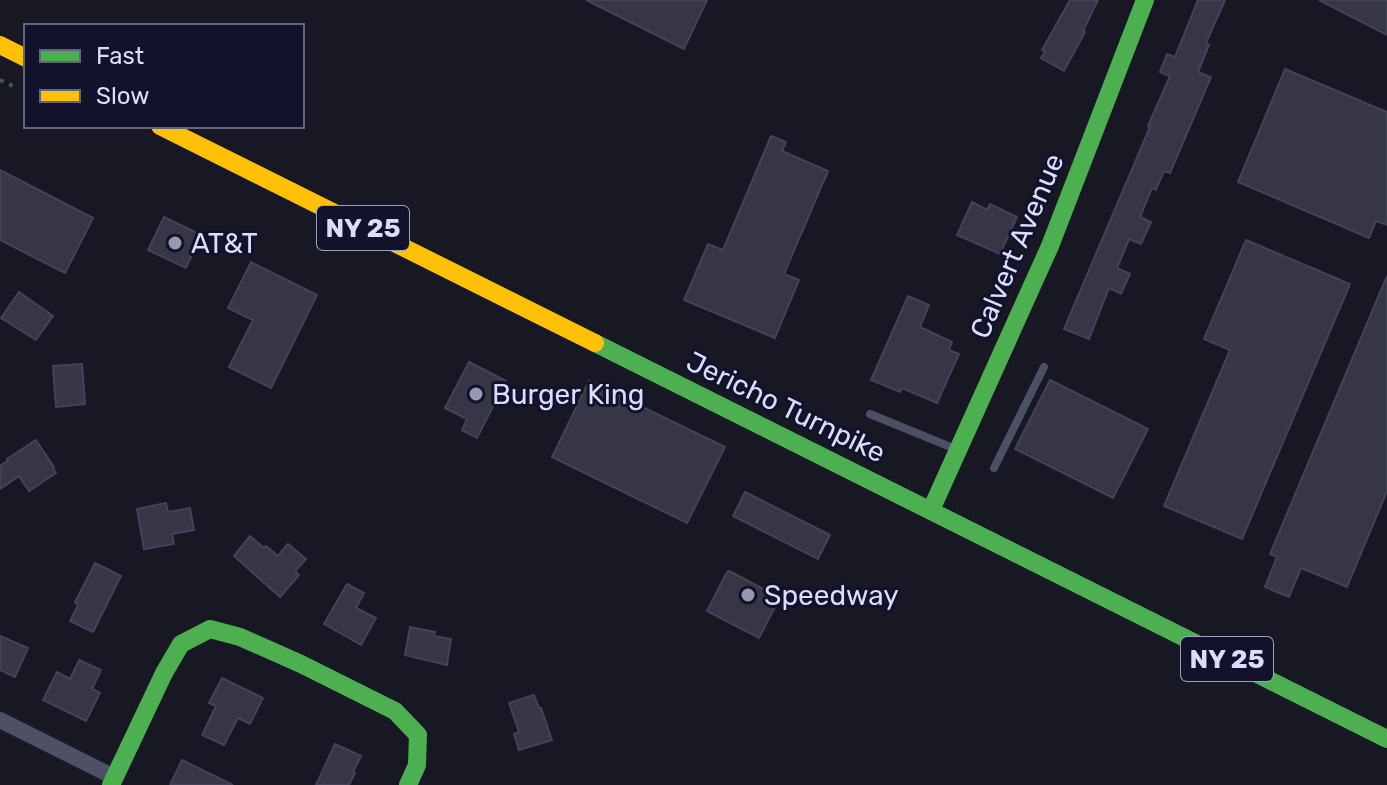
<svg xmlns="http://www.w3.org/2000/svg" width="1387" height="785" font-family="Rubik,sans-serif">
  <rect width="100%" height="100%" fill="#181824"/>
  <path fill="#363646" stroke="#434358" stroke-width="2" d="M 586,0 L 707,0 L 684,49 Z
    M 1070,0 L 1098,0 L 1083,31 L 1085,32 L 1064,71 L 1041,58 L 1045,52 L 1042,50 Z
    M 1198,0 L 1225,0 L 1206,43 L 1209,45 L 1198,72 L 1211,77 L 1170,173 L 1164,171 L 1156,190 L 1152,188 L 1140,217 L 1151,222 L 1141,244 L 1129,239 L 1117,268 L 1130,274 L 1121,294 L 1109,288 L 1089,339 L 1064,329 L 1150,127 L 1148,126 L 1170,76 L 1160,72 L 1167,54 L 1175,57 Z
    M 1319,0 L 1387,0 L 1387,35 Z
    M 1285,69 L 1387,112 L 1387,225 L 1376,221 L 1369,238 L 1238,182 Z
    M 771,136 L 786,142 L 782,151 L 828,171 L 784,274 L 799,280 L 775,338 L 684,300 L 708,244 L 723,250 Z
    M 0,170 L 93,218 L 65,273 L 0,240 Z
    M 972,202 L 987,210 L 990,204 L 1017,217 L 1000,254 L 957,235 Z
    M 164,217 L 201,235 L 186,268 L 148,250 Z
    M 1246,240 L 1350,284 L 1242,539 L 1164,506 L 1230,350 L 1204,339 Z
    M 251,262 L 317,295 L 271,388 L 229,367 L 253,320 L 228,308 Z
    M 1387,276 L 1387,491 L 1347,587 L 1301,568 L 1289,597 L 1265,587 L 1277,557 L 1270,554 Z
    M 19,292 L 53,316 L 36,340 L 1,318 Z
    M 908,296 L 929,305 L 920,327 L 952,342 L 949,350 L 959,354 L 937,403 L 902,388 L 900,392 L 871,380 Z
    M 469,362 L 506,381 L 477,438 L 462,430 L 467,419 L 445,408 Z
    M 82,364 L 85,404 L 56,407 L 53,366 Z
    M 1050,380 L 1148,429 L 1113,498 L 1015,449 Z
    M 589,381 L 725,447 L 687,523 L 552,457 Z
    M 36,440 L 54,467 L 53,468 L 56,473 L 29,491 L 19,476 L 0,489 L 0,466 L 8,461 L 7,459 Z
    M 745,492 L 830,535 L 818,559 L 733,516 Z
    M 166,503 L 168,512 L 190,508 L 194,530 L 172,534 L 174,544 L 144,549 L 137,509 Z
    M 250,536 L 264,548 L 266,546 L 278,556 L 288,544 L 306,559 L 295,571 L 299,575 L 280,597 L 234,556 Z
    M 95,563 L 121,576 L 93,632 L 70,621 L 78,605 L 75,602 Z
    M 729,571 L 777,596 L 776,598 L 779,599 L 759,638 L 707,611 L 727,572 Z
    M 347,584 L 364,593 L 356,608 L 376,618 L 361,645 L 324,624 Z
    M 410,627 L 435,632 L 434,636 L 451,639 L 447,665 L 405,655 Z
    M 0,636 L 28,648 L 15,677 L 0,670 Z
    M 79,660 L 101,670 L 92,689 L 100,693 L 86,721 L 43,700 L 57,672 L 70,679 Z
    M 222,678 L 263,698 L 250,724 L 238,718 L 224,745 L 202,735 L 216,706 L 209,703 Z
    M 534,695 L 539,708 L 541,708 L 552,740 L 519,750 L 514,734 L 519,732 L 509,703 Z
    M 335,744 L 361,756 L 353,772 L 355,773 L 349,785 L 316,785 Z
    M 182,760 L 233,785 L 170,785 Z"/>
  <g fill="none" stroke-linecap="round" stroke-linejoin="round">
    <path stroke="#45545d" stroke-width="4" stroke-dasharray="4 6" stroke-linecap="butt" d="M 0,80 L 13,86"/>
    <path stroke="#4d4f64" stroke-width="8" d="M 870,414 L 958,450
      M 994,468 L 1044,367"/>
    <path stroke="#4d4f64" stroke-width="16" d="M 0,720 L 114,777"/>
    <path stroke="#4caf50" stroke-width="18" d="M 595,343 L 1387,739
      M 931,510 L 1050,246 L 1145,0
      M 111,785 L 164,673 L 181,644 L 210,629 L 240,637 L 301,664 L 395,711 L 418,735 L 417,765 L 408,785"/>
    <path stroke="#ffc107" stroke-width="18" d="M 0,45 L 26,58
      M 160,126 L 595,343"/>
  </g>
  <g fill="#9798b2" stroke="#12122a" stroke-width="3">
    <circle cx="175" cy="243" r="8"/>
    <circle cx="476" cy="394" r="8"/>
    <circle cx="748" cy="595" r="8"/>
  </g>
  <g text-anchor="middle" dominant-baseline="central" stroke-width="6" stroke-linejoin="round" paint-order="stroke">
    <g fill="#12122a" stroke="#9fa0be" stroke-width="2">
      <rect x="317" y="206" width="92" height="44" rx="6"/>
      <rect x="1181" y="637" width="92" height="44" rx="6"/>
    </g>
    <g font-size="26" font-weight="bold" fill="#dbddfe">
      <text x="363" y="228">NY 25</text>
      <text x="1227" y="659">NY 25</text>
    </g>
    <g font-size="28" fill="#dbddfe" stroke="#12122a" text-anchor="start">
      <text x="191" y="243">AT&amp;T</text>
      <text x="492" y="394">Burger King</text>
      <text x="764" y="595">Speedway</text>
    </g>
    <g font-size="28" fill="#dbddfe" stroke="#12122a">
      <text transform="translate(1017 246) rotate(-67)">Calvert Avenue</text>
      <text transform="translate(786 407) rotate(26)">Jericho Turnpike</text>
    </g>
  </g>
  <rect x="24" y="24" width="280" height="104" fill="#12122a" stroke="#62637f" stroke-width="2"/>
  <rect x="40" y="50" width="40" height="12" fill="#4caf50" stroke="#62637f" stroke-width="2"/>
  <text x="96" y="64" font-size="24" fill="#dbddfe">Fast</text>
  <rect x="40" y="90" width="40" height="12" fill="#ffc107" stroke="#62637f" stroke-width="2"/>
  <text x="96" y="104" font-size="24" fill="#dbddfe">Slow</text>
</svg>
